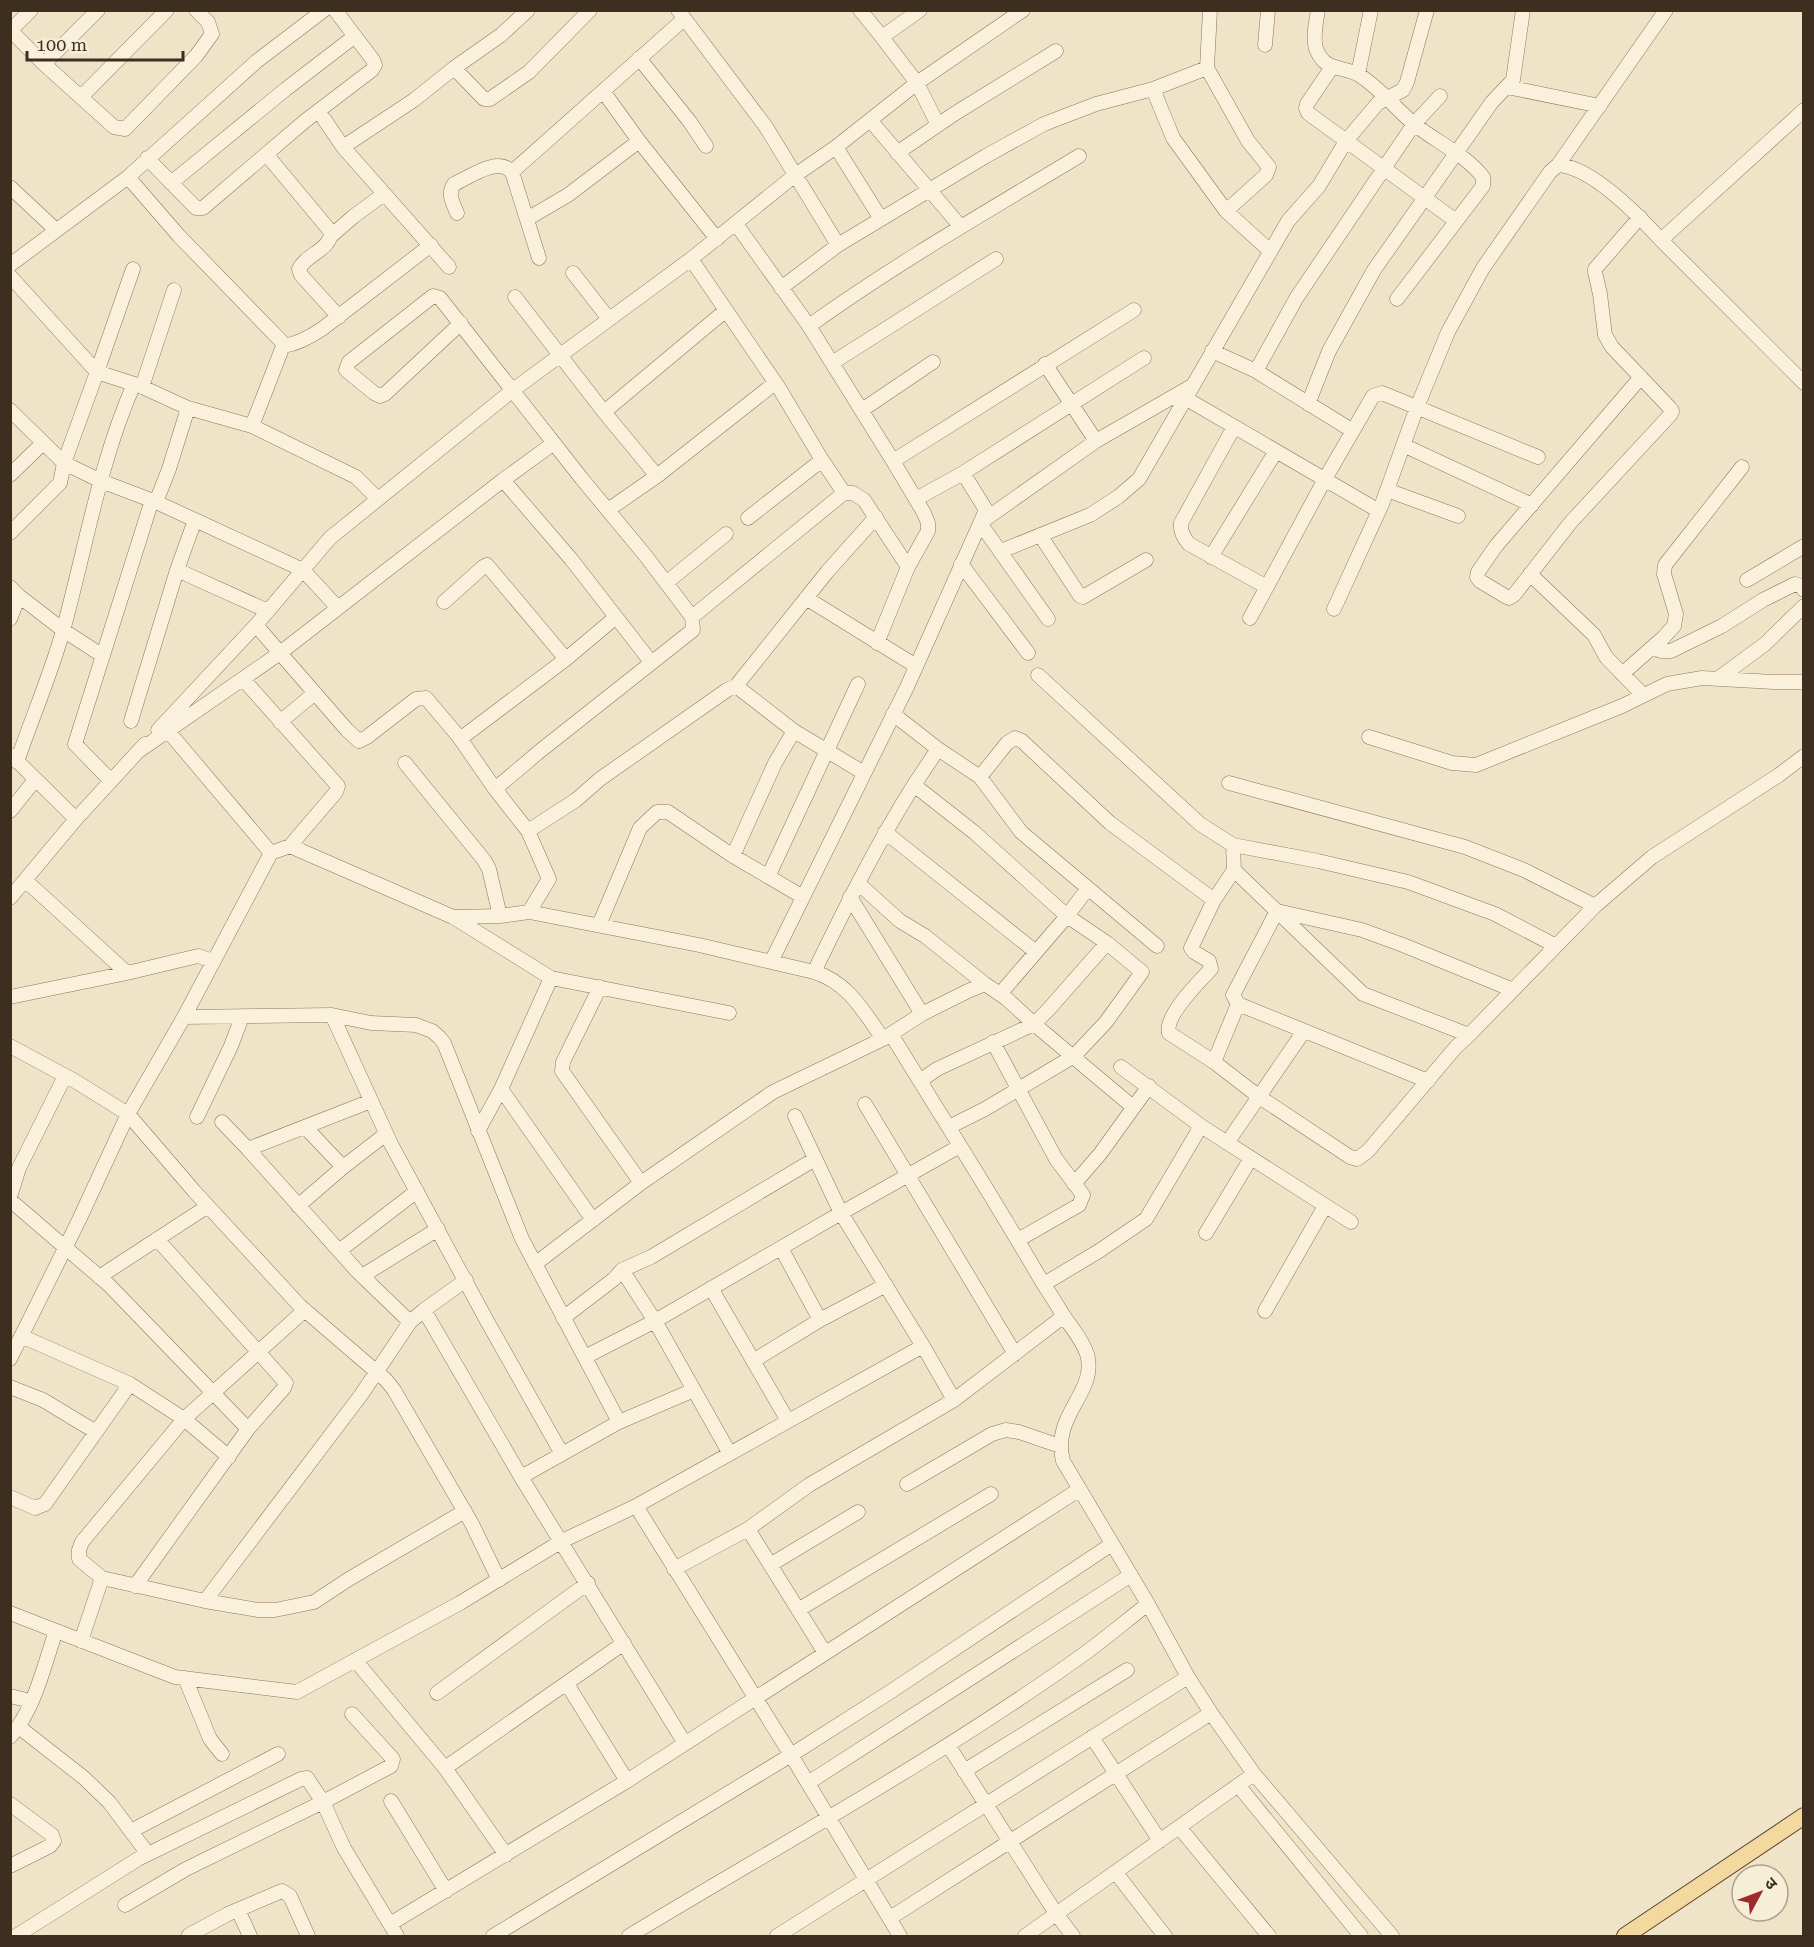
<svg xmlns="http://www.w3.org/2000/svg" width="1814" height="1947" font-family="'Roboto Serif','Noto Sans Devanagari',serif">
  <rect width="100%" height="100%" fill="#f0e4c8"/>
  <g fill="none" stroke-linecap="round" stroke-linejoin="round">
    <defs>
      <path id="minor" d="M 678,10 L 766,127 L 838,245
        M 860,10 L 878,32 L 917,83 L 938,125
        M 1210,10 L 1207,68 L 1248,141 L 1269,167 L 1266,175 L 1226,211
        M 1318,10 C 1316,22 1312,41 1317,51 C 1326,72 1344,66 1359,75 C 1380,88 1395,108 1414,124 C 1436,142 1465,154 1483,177 L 1483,186 L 1397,299
        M 10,30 L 44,64 L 114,127 L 125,129 L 196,56 L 212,34 L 208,22 L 196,10
        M 11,30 L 31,10
        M 882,37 L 920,10
        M 1265,45 L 1268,10
        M 639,58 L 690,122 L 706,146
        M 44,64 L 98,10
        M 1332,67 L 1307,104 L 1306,108 L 1308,113 L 1456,221
        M 454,68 L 484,99 L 490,99 L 529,72 L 590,10
        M 1358,74 L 1371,10
        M 1507,87 L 1600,106
        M 1153,89 L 1173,138 L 1226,211 L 1270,251
        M 603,91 L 639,141 L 717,239
        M 81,97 L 167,10
        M 1804,110 L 1661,240 L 1804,383
        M 324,119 L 343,147 L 449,267
        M 870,120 L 961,227
        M 343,147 L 414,100 L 454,68 L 501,35 L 528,10
        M 836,147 L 881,219
        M 897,153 L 954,114 L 1056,51
        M 266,154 L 331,232 C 331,250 306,254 299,269 L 301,275 L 339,317
        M 147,158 L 196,208 L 203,208 L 305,121 L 372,70 L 375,65 L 373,60 L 335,10
        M 1558,165 L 1666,10
        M 128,177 L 179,236 L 281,341 L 283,346 L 252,426
        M 171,183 L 286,89 L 355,36
        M 10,187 L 56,230
        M 457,213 C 453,203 447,194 454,184 C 470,177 498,156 512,172
        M 1640,217 L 1595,269 L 1595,272 L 1600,294 L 1605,335 L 1612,347 L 1669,407 L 1672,411 L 1671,414 L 1571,522 L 1514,595 L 1509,598 L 1505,596 L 1480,581 L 1477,577 L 1478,572 L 1496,546 L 1641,377
        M 527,219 L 568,195 L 639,141
        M 736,224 L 809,326 L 893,461 L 924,513 L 928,523 L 928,531 L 908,567 L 877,643
        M 331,236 L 354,216 L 384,194
        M 539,258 L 512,172 L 684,19
        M 691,259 L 779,388 L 822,460 L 844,493
        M 10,265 L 128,177 L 257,61 L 324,10
        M 133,269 L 97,372 L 140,386 L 188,408 L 169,469 L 156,502 L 303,570 L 338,608
        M 573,273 L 609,319
        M 10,276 L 97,372 L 64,463 L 101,481 L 156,502
        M 781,288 L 838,245 L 986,156 L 1044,124 L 1096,104 L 1153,89 L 1207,68
        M 515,297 L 604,412 L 657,476
        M 809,326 C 895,264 988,211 1079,156
        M 283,346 C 298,344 310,337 322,329 L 431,245
        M 1212,351 L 1256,371 L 1353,431
        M 832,363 L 996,259
        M 1045,364 L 1096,441 L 980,523 L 1048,619
        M 1256,371 L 1297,297 L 1414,124 L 1440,96
        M 142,387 L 174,290
        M 1185,398 L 1379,511
        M 1308,404 L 1329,351 L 1374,270 L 1492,102 L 1513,80 L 1523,10
        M 188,408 L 252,426 L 356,477 L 378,499
        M 10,410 L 64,463 L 60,483 L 10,533
        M 862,410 L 933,362
        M 604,412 L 725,311
        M 1234,427 L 1181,523 C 1180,532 1184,538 1189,544 L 1267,587
        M 1096,441 L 1190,387
        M 554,443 L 503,480 L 571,559 L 651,662
        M 1403,445 L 1532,505
        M 893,461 L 1134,310
        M 963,473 L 1144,358
        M 10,475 L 43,443
        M 1387,490 L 1458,516
        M 608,510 L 657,476 L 775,383
        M 748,518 L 822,460
        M 1040,535 L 1080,596 L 1083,597 L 1146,560
        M 1001,551 L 1090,515 L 1118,497 L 1139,479 L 1288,221 L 1319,186 L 1346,141 L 1378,103 L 1403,90 L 1407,82 L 1427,10
        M 1211,557 L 1276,451
        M 961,564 L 1028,653
        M 177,570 L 268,611
        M 1530,574 L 1594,635 L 1606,657 L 1643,695
        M 1747,580 L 1804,546
        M 666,583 L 726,534
        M 10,587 L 19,596 L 10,619
        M 19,596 L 63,630 L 103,656
        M 806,598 L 916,666
        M 444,602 L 483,567 L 487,565 L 566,659
        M 1334,609 L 1382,504 L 1417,407 L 1448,332 L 1483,268 L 1550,172 L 1558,165 C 1592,167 1639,216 1661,240
        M 692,617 L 844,493 L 853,493 L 864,500 L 908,567
        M 1250,618 L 1325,479 L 1373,396 L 1382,393 L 1538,457
        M 256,625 L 280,653 L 503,480
        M 1653,647 L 1661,651 L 1671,651 L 1722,626 L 1763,600 L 1795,584 L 1801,586 L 1804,590
        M 1622,674 L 1663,638 L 1674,626 L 1676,614 L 1664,574 L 1665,565 L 1742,467
        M 1038,675 L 1200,824 L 1233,845
        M 1719,678 L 1765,644 L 1804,606
        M 243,679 L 338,786 L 336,792 L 290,846
        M 736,686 L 794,731 L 864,773
        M 893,714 L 938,749
        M 131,721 L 177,570 L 195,520
        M 280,722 L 315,693
        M 158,730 L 256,625 L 330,538 L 513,390 L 691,259 L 794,176 L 836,147 L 917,83 L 1023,10
        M 168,731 L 271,853
        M 1369,737 L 1452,763 L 1476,765 L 1622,706 L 1667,684 L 1702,678 L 1774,682 L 1804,682
        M 460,739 L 566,659 L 616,617
        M 140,750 L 280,653 L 347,730 L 359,741 L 367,737 L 416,699 L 426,698 L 459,737 L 495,789 L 540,751 L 693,630 L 692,617 L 645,555 L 582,479 L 440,298 L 433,296 L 349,362 L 346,370 L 374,393 L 380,396 L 385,394 L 461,323
        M 11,755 L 76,819
        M 17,762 C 32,717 52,672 64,627 C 86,546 100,461 134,384
        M 405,763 L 484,860 L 489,869 L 500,916
        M 980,777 L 1021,832 L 1157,946
        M 111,781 L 75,744 L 152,500
        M 1229,783 L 1465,847 L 1524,870 L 1595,906
        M 914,785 L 938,749 L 980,777 L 1007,743 L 1015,738 L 1022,741 L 1110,823 L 1214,900 L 1234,870 L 1363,994 L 1469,1035 L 1595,906 L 1652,857 L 1779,775 L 1804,756
        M 495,789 L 528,831 L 549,879 L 529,912
        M 10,811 L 35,780
        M 528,831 L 576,800 L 600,779 L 727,690 L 736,686 L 827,572 L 876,517
        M 885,832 L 1036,952
        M 733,856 L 775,763 L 794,731
        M 1234,870 L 1233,845 L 1318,861 L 1408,882 L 1495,914 L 1556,946
        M 768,877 L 858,684
        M 25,880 L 127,973
        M 859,884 L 900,921 L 925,936 L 985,984 L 1007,999 L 1034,1024 L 1133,1107
        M 850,897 L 922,1014
        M 10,898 L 76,819 L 145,744
        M 1214,900 L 1191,948 L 1194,952 L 1209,961 L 1211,969 C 1199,982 1164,1016 1169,1033 L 1214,1062 L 1258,1096 L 1350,1157 L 1357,1159 L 1368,1151 L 1456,1047 L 1469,1035
        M 453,917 L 500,916 L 529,912 L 699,945 L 814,972 C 845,908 876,845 914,785 L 975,833 L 1067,916 L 1107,943 L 1142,972 L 1106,1022 L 1074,1056 L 985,1109 L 949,1127
        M 599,925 L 640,828 L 657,812 L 668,812 L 733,856 L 803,897
        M 771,962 L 907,687 L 986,510 L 963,473 L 916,499
        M 814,972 C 848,982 864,1012 883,1039
        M 551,978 L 729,1013
        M 600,987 L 563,1062 L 562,1071 L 641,1183
        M 1000,994 L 1067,916 L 1088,888
        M 10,997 L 127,973 L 198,956 L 213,961
        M 1238,1004 L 1233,995 L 1277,911 L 1362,930 L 1403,945 L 1513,990
        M 332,1015 L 391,1144 L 487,1321 L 562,1454
        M 891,1034 C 941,1116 993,1197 1041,1280 C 1048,1291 1056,1303 1063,1315 C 1071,1327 1082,1339 1087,1354 C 1098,1393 1051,1414 1063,1461 L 1148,1604 L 1188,1677 L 1211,1713 L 1254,1774 L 1392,1936
        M 993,1042 L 1056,1159 L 1083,1195 L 1079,1205 L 1018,1240
        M 10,1046 L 75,1081 L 128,1114 L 194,1191 L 300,1306 L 386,1380 L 394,1390 L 472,1524 L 499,1580
        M 1214,1062 L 1238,1004 L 1428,1081
        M 1121,1067 L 1201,1126 L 1351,1222
        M 920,1081 L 937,1069 L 1034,1024 L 1048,1010 L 1107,943
        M 501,1089 L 593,1220
        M 865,1104 L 1015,1354
        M 197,1117 L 231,1046 L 242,1017
        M 222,1122 L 248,1149 L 357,1271 L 410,1322
        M 305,1127 L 343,1167
        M 478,1131 L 501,1089 L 551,978 L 453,917 L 290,846 L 271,853 L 184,1017 L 332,1015 L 371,1023 L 416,1025 L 432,1031 L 439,1037 L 444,1043 L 522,1239 L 619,1422 L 521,1477 L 684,1742
        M 1227,1143 L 1304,1031
        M 248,1149 L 371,1101
        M 1074,1184 L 1100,1154 L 1149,1086
        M 10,1197 L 19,1168 L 65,1076
        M 10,1200 L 109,1285 L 248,1429
        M 298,1206 L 342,1168 L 386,1134
        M 1206,1233 L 1251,1158
        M 781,1248 L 820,1320
        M 339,1251 L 417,1191
        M 535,1264 L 641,1183 L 773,1092 L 883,1039 L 922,1014 L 968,991 L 985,984
        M 362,1276 L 438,1229
        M 99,1277 L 208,1206
        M 466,1280 L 424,1310 L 521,1477
        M 1044,1284 L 1099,1251 L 1146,1219 L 1201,1126
        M 711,1288 L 788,1421
        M 305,1310 L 184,1419 L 82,1542 L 79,1550 L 79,1559 L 102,1578 L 205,1601 L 258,1610 L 275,1610 L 314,1602 L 349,1579 L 465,1511
        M 1265,1311 L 1325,1206
        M 563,1318 L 614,1279 L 622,1270 L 651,1257 L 815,1159
        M 21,1336 L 130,1384 L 184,1419 L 229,1457
        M 923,1346 L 841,1213 L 960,1146
        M 585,1357 L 655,1321 L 622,1270
        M 10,1359 L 79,1220 L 128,1114 L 184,1017
        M 753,1361 L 820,1320 L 886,1285
        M 10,1387 L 43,1400 L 96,1432
        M 619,1422 L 694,1390
        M 730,1454 L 655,1321 L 841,1213 L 795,1116
        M 907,1484 L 992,1434 L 1006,1430 L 1019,1432 L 1060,1446
        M 10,1497 L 35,1508 L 45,1504 L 130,1384
        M 636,1506 L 923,1346 L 954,1400 L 1064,1316
        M 748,1529 L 825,1653
        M 770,1565 L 858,1512
        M 674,1569 L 748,1529 L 809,1485 L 954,1400
        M 135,1586 L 248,1429 L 284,1388 L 286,1383 L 157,1239
        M 205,1601 L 361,1395 L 410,1322 L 424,1310
        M 798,1610 L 991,1494
        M 10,1613 L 175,1677 L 297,1692 L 460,1603 L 562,1541 L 636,1506 L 791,1755 L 900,1936
        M 81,1641 L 102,1578
        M 355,1660 L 445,1768 L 506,1855
        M 185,1678 L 210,1739 L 222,1754
        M 567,1684 L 627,1781
        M 437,1693 L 588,1583
        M 10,1696 L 31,1701
        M 19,1727 L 84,1778 L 109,1802 L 148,1854
        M 10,1737 C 35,1709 44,1665 56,1631
        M 1092,1737 L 1160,1841
        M 948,1745 L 1057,1915 L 1073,1936
        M 445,1768 L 624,1643
        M 964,1771 L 1127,1670
        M 808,1783 L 1131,1575
        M 1238,1785 L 1361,1936
        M 391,1801 L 446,1891
        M 10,1804 L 52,1835 L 54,1841 L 50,1846 L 10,1866
        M 1179,1827 L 1269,1936
        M 131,1831 L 278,1754
        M 1116,1873 L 1165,1936
        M 125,1905 L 186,1869 L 323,1802 L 391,1766 L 393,1759 L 352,1714
        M 238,1910 L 250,1936
        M 890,1918 L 1211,1713
        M 390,1924 L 627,1781 L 1080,1489
        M 189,1935 L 228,1914 L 282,1891 L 290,1896 L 308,1936
        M 16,1936 L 138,1859 L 301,1779 L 307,1778 L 323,1802 L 344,1848 L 397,1936
        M 493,1936 L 791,1755 L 890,1692 L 1112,1544
        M 629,1936 C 781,1844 939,1758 1084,1654 C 1106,1638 1127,1620 1148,1604
        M 777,1936 L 1188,1677
        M 1025,1936 L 1254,1774"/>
      <path id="major" d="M 1625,1936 L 1804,1816"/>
    </defs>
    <use href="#minor" stroke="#8d765c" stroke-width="15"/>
    <use href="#major" stroke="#5b4430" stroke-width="18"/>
    <use href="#minor" stroke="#faf1dc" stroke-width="14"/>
    <use href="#major" stroke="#f3d9a0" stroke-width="16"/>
  </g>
  <rect width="1814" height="1947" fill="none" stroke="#3d2e20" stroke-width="24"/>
  <g transform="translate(1760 1893) rotate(49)"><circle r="28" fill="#f7eed8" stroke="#ada18e" stroke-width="1.5"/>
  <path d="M0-4.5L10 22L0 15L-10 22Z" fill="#9e2a2b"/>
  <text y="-9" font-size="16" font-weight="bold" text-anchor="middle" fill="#3d2e20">उ</text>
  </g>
  <path d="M27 51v9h156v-9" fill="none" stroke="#3d2e20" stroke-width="3"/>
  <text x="36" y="51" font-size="18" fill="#3d2e20" stroke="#f7eed8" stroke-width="4.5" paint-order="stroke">100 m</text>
</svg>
